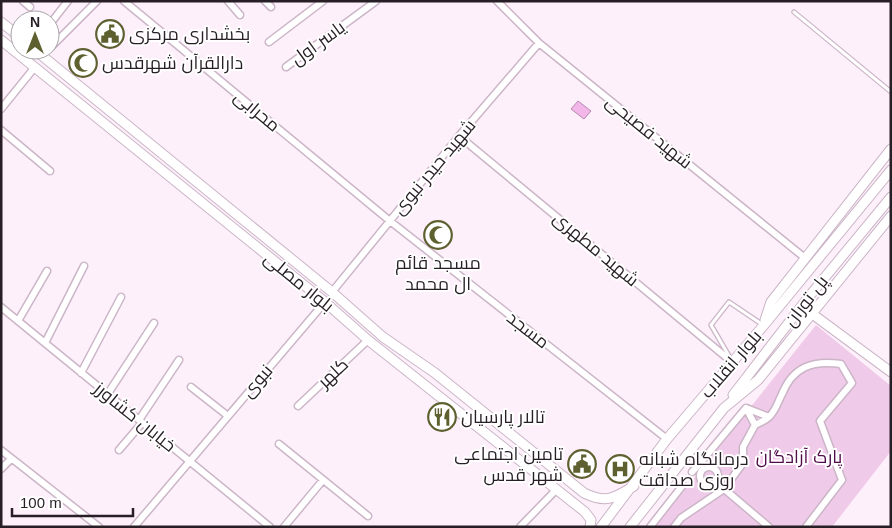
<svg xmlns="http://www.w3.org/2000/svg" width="892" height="528" font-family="Helvetica,Cairo,sans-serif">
  <rect width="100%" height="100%" fill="#fef0fb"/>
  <path fill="#f0cae9" d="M 816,325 L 891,386 L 891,451 L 832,527 L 655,527 Z"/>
  <path fill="#f2b7e8" stroke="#b589ae" d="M 578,101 L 591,111 L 584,119 L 571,109 Z"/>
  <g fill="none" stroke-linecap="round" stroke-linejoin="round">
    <defs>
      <path id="lane" d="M 794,12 L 891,92
        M 729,356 L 711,325 L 729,302 L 763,325"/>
      <path id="street" d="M 23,1 L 30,7
        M 124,1 L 390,221 L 667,439
        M 228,1 L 240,15
        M 265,1 L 271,7
        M 497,1 L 539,43 L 805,258
        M 50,24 L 68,1
        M 269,42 L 323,1
        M 50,48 L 97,1
        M 286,67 L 376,1
        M 1,109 L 35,67
        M 1,130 L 50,171
        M 459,136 L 732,362
        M 332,292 L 459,136 L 539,43
        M 1,307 L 270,527
        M 18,321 L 47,271
        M 45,343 L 84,266
        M 81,373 L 121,297
        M 191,387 L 228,416
        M 107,395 L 154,323
        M 298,406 L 368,340
        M 746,408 L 769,417
        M 139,420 L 179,360
        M 279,444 L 368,516
        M 1,450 L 99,527
        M 119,450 L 142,423
        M 701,462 L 746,408 L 755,425 C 759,423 765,421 769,417 C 775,412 778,402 782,394 C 793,367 812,360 841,364 L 852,383 L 820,421 L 842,480 L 806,527
        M700 476a9 9 0 1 1 18 0a9 9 0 1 1-18 0Z
        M 1,469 L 11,459
        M 692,472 L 701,462 L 703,464
        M 716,482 L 769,527
        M 134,527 L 325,302
        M 284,527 L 323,480
        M 520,527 L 555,491
        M 650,527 L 683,485
        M 674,527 L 681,518 L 724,489 L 743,463 L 743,447 L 755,425"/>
      <path id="secondary" d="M 1,22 L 20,37
        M 1,40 L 325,302 L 368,340 L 585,512 L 591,520 L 590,527
        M 35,50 L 332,292 L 383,337 L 435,373 L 584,493 C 607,504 614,498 634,486
        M 811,313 L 891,372
        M 765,320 L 771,302 L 891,149
        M 733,395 L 807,299 L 891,197
        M 601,527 L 667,439 L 764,325 L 891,170
        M 630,527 L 724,408 L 758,380 L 891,216"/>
    </defs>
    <use href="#lane" stroke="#cbb5c7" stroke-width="5.5"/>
    <use href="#street" stroke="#cbb5c7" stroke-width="9"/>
    <use href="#secondary" stroke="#cbb5c7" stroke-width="11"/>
    <use href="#lane" stroke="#fff" stroke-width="3"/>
    <use href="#street" stroke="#fff" stroke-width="6"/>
    <use href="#secondary" stroke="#fff" stroke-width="9"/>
  </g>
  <defs>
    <symbol id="civic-ring" viewBox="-11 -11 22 22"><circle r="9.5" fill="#fff" stroke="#5e612f" stroke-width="1.5"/><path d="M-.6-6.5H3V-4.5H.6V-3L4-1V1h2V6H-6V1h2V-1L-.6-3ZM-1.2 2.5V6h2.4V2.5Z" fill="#5e612f"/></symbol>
    <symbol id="mosque-ring" viewBox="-11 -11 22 22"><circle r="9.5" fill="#fff" stroke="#5e612f" stroke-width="1.5"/><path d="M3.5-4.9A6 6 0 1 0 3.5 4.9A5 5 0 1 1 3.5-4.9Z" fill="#5e612f"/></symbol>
    <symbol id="restaurant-ring" viewBox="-11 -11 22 22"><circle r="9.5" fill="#fff" stroke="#5e612f" stroke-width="1.5"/><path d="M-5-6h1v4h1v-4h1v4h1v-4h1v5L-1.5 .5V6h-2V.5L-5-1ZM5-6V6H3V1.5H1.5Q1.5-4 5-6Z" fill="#5e612f"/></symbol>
    <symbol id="hospital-ring" viewBox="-11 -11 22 22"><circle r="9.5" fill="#fff" stroke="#5e612f" stroke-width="1.5"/><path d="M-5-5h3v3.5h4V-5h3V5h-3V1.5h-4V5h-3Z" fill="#5e612f"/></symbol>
  </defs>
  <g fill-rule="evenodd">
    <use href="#civic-ring" x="94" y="18" width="32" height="32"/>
    <use href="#mosque-ring" x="67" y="47" width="32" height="32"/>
    <use href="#mosque-ring" x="422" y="219" width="32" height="32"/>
    <use href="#restaurant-ring" x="426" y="401" width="32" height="32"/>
    <use href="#civic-ring" x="566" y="448" width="32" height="32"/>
    <use href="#hospital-ring" x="604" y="453" width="32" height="32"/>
  </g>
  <g text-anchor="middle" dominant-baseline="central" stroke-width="4" stroke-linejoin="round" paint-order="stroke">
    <g font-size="18" fill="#271f25" stroke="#fff" text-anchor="start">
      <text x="129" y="34">بخشداری مرکزی</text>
      <text x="102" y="63">دارالقرآن شهرقدس</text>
      <text x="438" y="263" text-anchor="middle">مسجد قائم<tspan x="438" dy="21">ال محمد</tspan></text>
      <text x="461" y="417">تالار پارسیان</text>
      <text x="563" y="454" text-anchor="end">تامین اجتماعی<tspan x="563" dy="21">شهر قدس</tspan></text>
      <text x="639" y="459">درمانگاه شبانه<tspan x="639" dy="21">روزی صداقت</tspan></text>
    </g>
    <g font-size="18" fill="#271f25" stroke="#fff">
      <text transform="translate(318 43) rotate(-36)">یاسر اول</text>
      <text transform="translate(257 111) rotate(40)">محرابی</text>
      <text transform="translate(649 132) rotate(39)">شهید فصیحی</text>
      <text transform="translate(434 167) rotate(-50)">شهید حیدر نبوی</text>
      <text transform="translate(596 249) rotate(40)">شهید مطهری</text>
      <text transform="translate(299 282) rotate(39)">بلوار مصلی</text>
      <text transform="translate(806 301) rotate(-52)">پل توران</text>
      <text transform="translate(528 330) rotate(38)">مسجد</text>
      <text transform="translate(731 364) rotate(-49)">بلوار انقلاب</text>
      <text transform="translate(333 373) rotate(-43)">کلهر</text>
      <text transform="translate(257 381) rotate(-49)">نبوی</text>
      <text transform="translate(135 417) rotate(39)">خیابان کشاورز</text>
    </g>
    <g font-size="18" fill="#500b49" stroke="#fff">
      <text x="799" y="457">پارک آزادگان</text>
    </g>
  </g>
  <rect width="892" height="528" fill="none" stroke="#271f25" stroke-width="5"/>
  <g transform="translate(35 35)"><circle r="24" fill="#ffffff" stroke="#a9a5a8"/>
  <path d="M0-4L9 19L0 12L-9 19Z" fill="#5e612f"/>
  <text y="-8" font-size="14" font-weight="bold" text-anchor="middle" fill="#271f25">N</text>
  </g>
  <path d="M12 508v8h121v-8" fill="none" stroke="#271f25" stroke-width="2.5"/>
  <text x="20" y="508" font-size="15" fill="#271f25" stroke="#ffffff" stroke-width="4" paint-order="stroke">100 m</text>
</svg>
